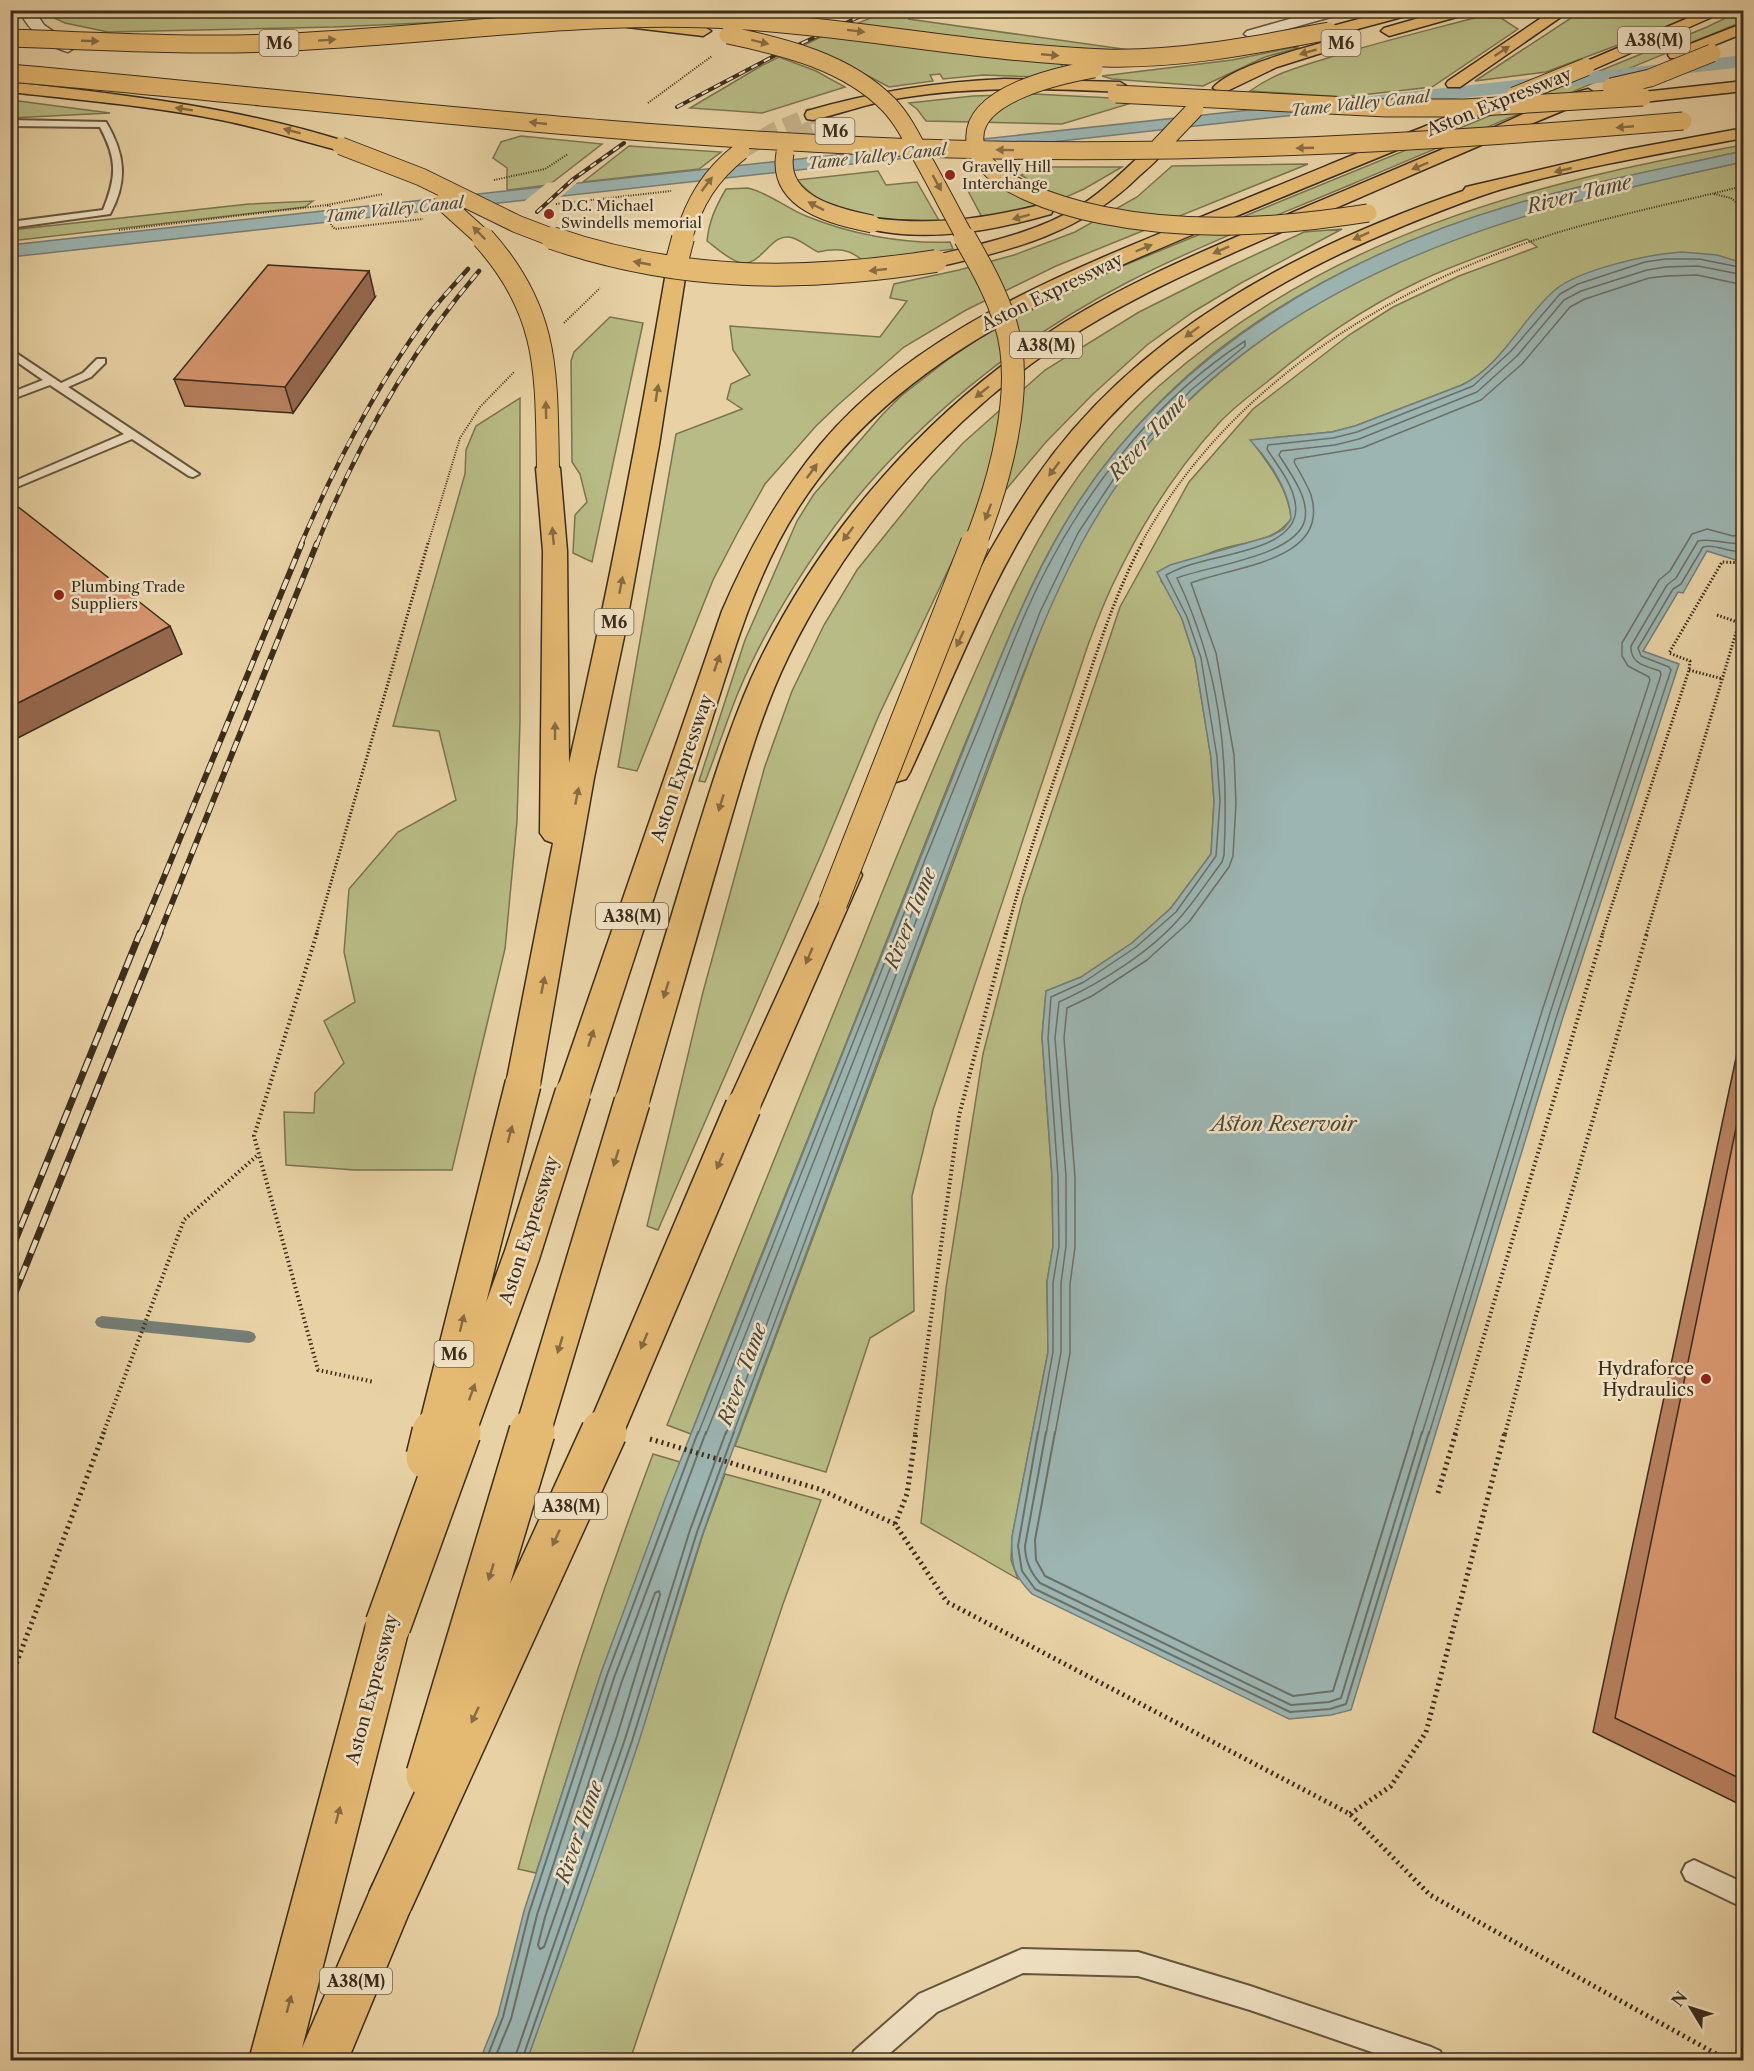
<svg xmlns="http://www.w3.org/2000/svg" width="1754" height="2071" font-family="'Libre Caslon Text',serif">
  <rect width="100%" height="100%" fill="#e8d2a5"/>
  <filter id="stains"><feTurbulence type="fractalNoise" baseFrequency=".00333" numOctaves="4"/><feColorMatrix values="0 0 0 0 .2 0 0 0 0 .09 0 0 0 0 .02 0 0 0 .5 -.17"/></filter>
  <radialGradient id="worn" r=".72"><stop offset=".6" stop-color="#630" stop-opacity="0"/><stop offset="1" stop-color="#630" stop-opacity=".3"/></radialGradient>
  <path fill="#b8bb85" stroke="#7a7450" stroke-width="1.5" d="M 1619,10 L 1703,11 L 1666,27 L 1546,72 L 1475,81 L 1574,16 L 1619,13 Z
    M 50,11 L 689,11 L 334,27 L 108,32 L 65,23 L 54,18 Z
    M 887,11 L 932,11 L 908,19 L 1137,51 L 1031,46 L 856,24 Z
    M 1740,11 L 1743,11 L 1742,22 C 1611,76 1480,129 1350,185 C 1276,216 1200,245 1128,282 C 1029,333 938,404 865,488 C 818,543 765,627 738,693 C 726,722 717,752 705,782 L 699,781 L 745,640 L 797,521 L 814,494 L 882,415 L 901,396 L 946,361 L 991,330 L 1120,267 L 1707,27 Z
    M 1478,17 L 1501,18 L 1518,29 L 1432,87 L 1343,97 L 1250,91 C 1274,73 1302,66 1331,57 C 1379,42 1429,30 1478,17 Z
    M 827,34 L 1058,62 L 1066,69 L 1036,77 L 983,75 L 943,79 L 940,74 L 930,75 L 933,81 L 889,87 L 840,61 L 802,46 Z
    M 1295,47 L 1298,48 L 1265,57 L 1203,86 L 1112,79 L 1102,76 L 1232,60 Z
    M 779,57 L 816,71 L 845,87 L 762,113 L 690,108 L 761,66 Z
    M 1034,94 L 1131,99 L 1135,102 L 1062,124 L 926,121 L 917,109 L 909,103 L 973,96 Z
    M 11,100 L 110,113 L 11,118 Z
    M 521,136 L 602,144 L 549,185 L 507,190 L 507,168 L 493,158 L 501,142 Z
    M 1743,145 L 1743,151 C 1682,165 1621,176 1560,192 C 1436,224 1314,274 1213,354 C 1141,412 1081,487 1040,569 C 1013,622 992,679 969,734 C 936,814 905,895 873,975 C 813,1128 750,1280 691,1434 L 667,1425 C 730,1266 796,1107 860,948 C 893,864 928,780 964,697 C 1016,579 1060,474 1159,386 C 1326,237 1528,183 1743,145 Z
    M 629,146 L 721,152 L 699,169 L 583,182 Z
    M 1743,162 L 1743,263 C 1687,247 1646,253 1592,273 C 1580,277 1564,282 1555,291 C 1523,319 1502,365 1462,385 L 1355,426 L 1332,432 L 1251,440 C 1268,463 1289,489 1291,519 C 1273,544 1242,541 1215,551 C 1196,558 1178,571 1161,581 L 1170,593 L 1182,619 L 1195,659 L 1211,758 L 1214,801 L 1211,854 L 1171,908 L 1132,943 L 1081,977 L 1046,991 L 1042,1037 L 1052,1177 L 1053,1246 L 1047,1282 L 1048,1352 L 1012,1537 L 1011,1560 L 1018,1579 L 921,1523 L 946,1288 L 983,1054 L 1023,898 L 1120,607 L 1189,482 L 1253,409 L 1349,335 L 1393,307 L 1459,276 L 1537,247 L 1527,239 C 1491,252 1456,264 1422,280 C 1363,308 1316,341 1267,382 C 1250,395 1233,408 1219,423 C 1176,470 1141,525 1114,582 C 1104,602 1096,624 1088,645 L 933,1110 L 912,1196 L 914,1311 L 870,1338 L 826,1472 L 735,1446 L 1046,615 C 1057,588 1069,562 1083,537 C 1162,393 1307,292 1458,237 C 1550,204 1648,182 1743,162 Z
    M 1308,164 L 1056,266 L 966,310 L 904,347 L 839,404 L 816,426 L 765,484 L 738,532 L 713,580 L 637,771 L 618,767 L 676,434 L 742,409 L 727,399 L 731,384 L 750,375 L 733,350 L 730,326 L 880,337 L 907,301 L 890,298 L 894,284 L 959,270 L 1014,255 L 1075,232 L 1137,197 L 1172,166 Z
    M 1039,167 L 1122,167 L 1084,189 L 1064,198 L 1045,190 L 1021,175 Z
    M 878,171 L 886,185 L 917,182 L 941,224 C 892,223 832,220 797,180 Z
    M 996,181 L 1039,206 L 984,221 L 966,187 Z
    M 748,188 C 769,193 786,208 806,216 C 850,234 902,244 950,242 L 953,249 L 864,262 C 850,248 836,248 818,252 C 810,248 802,241 793,238 C 770,230 762,270 738,262 C 727,258 715,247 707,241 C 709,221 716,206 726,189 Z
    M 313,201 L 305,207 L 11,241 L 11,230 L 249,204 Z
    M 1342,229 L 1241,283 L 1193,312 L 1147,345 L 1092,395 L 1046,442 L 961,543 L 879,715 L 823,850 L 658,1230 L 647,1226 L 703,992 L 765,766 L 792,691 L 824,625 L 857,570 L 931,478 L 963,443 L 1045,370 L 1139,312 L 1231,266 L 1304,232 Z
    M 610,317 L 643,323 L 592,562 L 573,553 L 575,515 L 587,502 L 580,474 L 572,462 L 571,361 L 574,352 Z
    M 520,398 L 520,721 L 517,821 L 505,949 L 452,1170 L 355,1170 L 286,1165 L 284,1112 L 314,1113 L 315,1093 L 344,1063 L 324,1021 L 355,1002 L 344,952 L 349,889 L 398,832 L 456,800 L 439,731 L 393,726 L 465,474 L 466,450 L 476,426 Z
    M 653,1454 L 680,1462 L 601,1673 L 536,1873 L 518,1869 C 556,1729 602,1590 653,1454 Z
    M 725,1474 L 821,1500 L 783,1604 L 630,2060 L 527,2060 L 638,1743 L 703,1534 Z"/>
  <path fill="#9cb5b2" stroke="#757e76" stroke-width="1.5" d="M 1359,98 L 1368,107 L 11,257 L 10,245 Z
    M 1743,151 L 1743,162 C 1547,204 1345,254 1194,395 C 1095,489 1054,592 1007,716 C 978,791 950,867 922,943 C 879,1056 838,1169 795,1283 C 764,1366 732,1449 703,1533 C 680,1601 661,1672 639,1741 C 604,1848 565,1955 527,2060 L 480,2060 L 498,2015 L 524,1911 L 601,1673 L 665,1499 L 991,681 C 1016,619 1042,558 1079,501 C 1179,349 1343,254 1515,204 C 1590,182 1667,168 1743,151 Z
    M 1682,252 L 1717,255 L 1743,263 L 1743,551 L 1739,561 L 1707,551 L 1683,593 L 1678,592 L 1643,651 L 1679,664 L 1563,1017 L 1351,1710 L 1331,1715 L 1289,1719 L 1032,1594 C 1013,1574 1011,1565 1012,1537 L 1048,1352 L 1047,1282 L 1053,1246 L 1052,1177 L 1042,1037 L 1046,991 L 1081,977 L 1132,943 L 1171,908 L 1211,854 L 1214,801 L 1211,758 L 1195,659 L 1182,619 L 1157,572 L 1170,565 L 1271,536 L 1284,529 L 1291,519 C 1290,491 1269,460 1250,440 L 1332,432 L 1355,426 L 1462,385 C 1503,365 1522,318 1555,290 C 1580,269 1650,254 1682,252 Z"/>
  <path fill="#e8d2a5" d="M 571,180 L 579,181 L 557,200 L 521,204 L 547,183 Z"/>
  <g fill="none" stroke-linecap="round" stroke-linejoin="round">
    <path stroke="#6c7067" stroke-width="1.5" d="M 698,1434 C 761,1274 824,1114 888,954 C 918,876 949,799 981,723 C 1002,671 1021,618 1047,568 C 1093,480 1161,395 1245,341 L 1245,346 L 1191,390 L 1121,468 L 1078,533 L 1040,612 L 733,1434
      M 706,1434 L 914,908 L 918,907 L 920,910 L 726,1434
      M 1038,1434 L 1053,1352 L 1053,1283 L 1059,1246 L 1058,1177 L 1048,1038 L 1051,997 L 1084,982 L 1136,947 L 1176,912 L 1216,856 L 1220,801 L 1217,757 L 1201,658 L 1187,617 L 1166,575 C 1177,569 1188,565 1200,562 C 1230,553 1304,546 1295,502 C 1292,483 1277,465 1267,449 L 1268,445 L 1333,438 L 1357,432 L 1473,386 L 1511,351 L 1560,294 L 1578,284 L 1645,262 L 1665,259 L 1699,259 L 1744,268
      M 1046,1434 L 1061,1352 L 1061,1283 L 1066,1246 L 1066,1176 L 1055,1038 L 1059,1002 C 1101,983 1154,950 1183,914 C 1197,898 1209,879 1222,862 L 1224,855 C 1229,756 1220,668 1177,578 C 1207,566 1298,556 1305,519 C 1309,497 1290,473 1279,455 L 1281,451 L 1335,445 L 1359,439 L 1477,392 L 1517,356 L 1564,300 L 1581,291 L 1647,270 L 1666,267 L 1698,266 L 1744,275
      M 1055,1434 L 1070,1353 L 1070,1284 L 1075,1247 L 1075,1177 L 1064,1038 L 1067,1008 L 1092,996 L 1147,960 L 1189,922 L 1229,867 L 1233,856 L 1236,803 L 1234,755 L 1216,653 L 1191,583 C 1232,566 1331,562 1311,495 C 1307,484 1300,473 1294,462 L 1295,459 L 1362,448 L 1481,400 L 1522,364 L 1570,307 L 1585,299 L 1649,278 L 1667,276 L 1697,275 L 1744,285
      M 1412,1434 L 1542,1011 L 1650,680 L 1649,677 L 1628,666 L 1622,656 L 1622,643 L 1659,580 L 1670,571 L 1692,534 L 1707,529 L 1733,536 L 1744,534
      M 1422,1434 L 1550,1013 L 1661,675 L 1660,671 C 1646,666 1630,664 1631,646 L 1667,585 L 1676,578 L 1698,541 C 1714,537 1727,546 1744,543
      M 1429,1434 L 1557,1015 L 1671,670 L 1669,667 L 1641,656 L 1638,648 L 1673,589 L 1681,584 L 1703,547 C 1716,543 1730,554 1744,551"/>
    <path stroke="#6c7067" stroke-width="2" d="M 1038,1432 L 1018,1546 L 1022,1571 L 1035,1589 L 1290,1712 L 1330,1709 L 1346,1704 L 1429,1432
      M 1046,1432 L 1025,1546 C 1025,1561 1030,1572 1040,1583 L 1291,1705 L 1329,1702 L 1341,1698 L 1422,1432
      M 1055,1432 L 1035,1540 L 1036,1560 L 1045,1576 L 1293,1696 L 1333,1691 L 1413,1432
      M 659,1591 L 660,1595 L 617,1736 L 544,1947 L 540,1949 L 538,1945 L 545,1917 L 622,1681 L 655,1593 Z
      M 486,2060 L 503,2017 L 529,1913 L 607,1675 L 698,1432
      M 494,2060 L 511,2019 L 537,1915 L 614,1678 L 706,1432
      M 514,2060 L 625,1739 L 690,1530 L 726,1432
      M 522,2060 L 632,1741 L 697,1532 L 734,1432"/>
    <path fill="#757e76" fill-rule="evenodd" d="M 449,10 L 456,10 L 462,15 L 457,16 Z
      M 102,1316 L 249,1331 L 254,1333 L 256,1337 L 254,1341 L 249,1343 L 102,1328 L 97,1326 L 95,1322 L 97,1318 Z"/>
    <path fill="#9cb5b2" fill-rule="evenodd" d="M 1744,55 L 1744,67 L 1343,111 L 1336,109 L 1333,105 L 1336,101 L 1343,99 Z"/>
    <path stroke="#c5b18a" stroke-width="17" stroke-dasharray="17 8" stroke-linecap="butt" d="M 798,138 L 809,130 L 842,116
      M 741,151 L 774,131 L 813,115"/>
    <defs>
      <path id="lane" d="M 10,120 L 106,122 C 125,154 128,181 110,214 L 10,228 L 10,222 L 103,210 C 117,176 117,159 100,127 L 10,126 Z
        M 10,349 L 61,383 L 83,373 L 97,359 L 105,359 L 105,363 L 91,377 L 68,387 L 199,474 L 193,477 L 189,476 L 132,439 L 10,490 L 10,483 L 124,434 L 50,385 L 10,400 L 10,393 L 43,380 L 10,357 Z
        M 1694,1860 L 1744,1883 L 1744,1908 L 1686,1880 L 1682,1872 L 1686,1864 Z
        M 1022,1949 L 1138,1952 L 1250,1986 L 1431,2047 L 1440,2051 L 1444,2060 L 1395,2060 L 1250,2010 L 1138,1976 L 1023,1973 L 937,2012 L 882,2060 L 850,2060 L 854,2051 L 919,1994 Z"/>
      <path id="street" d="M 19,10 L 34,10 L 44,25 L 76,47 L 68,52 C 47,46 28,30 19,10 Z
        M 1321,10 L 1347,10 L 1345,13 L 1252,39 L 1244,34 L 1247,31 Z"/>
      <path id="highway" d="M 1392,10 L 1419,10 L 1417,13 L 1294,46 L 1286,41 L 1288,38 Z
        M 1447,10 L 1473,10 L 1471,13 L 1389,36 L 1381,31 L 1384,28 Z
        M 1553,10 L 1571,10 L 1460,87 L 1448,87 L 1446,84 L 1448,81 Z
        M 1707,10 L 1728,10 L 1592,70 L 1580,70 L 1578,67 L 1580,64 Z
        M 632,19 L 703,26 L 711,31 L 703,36 L 627,27 L 624,24 Z
        M 1744,23 L 1744,33 L 1682,58 L 1670,58 L 1668,55 L 1670,52 Z
        M 1325,42 L 1333,47 L 1331,50 L 1277,67 L 1227,91 L 1221,93 L 1213,88 C 1228,68 1299,49 1325,42 Z
        M 1004,79 L 1120,82 L 1128,87 L 1120,92 C 1043,88 965,86 889,100 C 863,105 839,114 813,120 L 807,119 L 805,115 L 807,111 C 872,92 936,82 1004,79 Z
        M 1744,81 L 1744,91 L 1643,102 L 1635,97 L 1643,92 Z
        M 10,82 C 125,95 237,107 347,142 L 350,146 L 347,150 L 341,151 C 301,141 262,128 221,120 C 151,106 81,100 10,92 Z
        M 1588,89 L 1596,94 L 1594,98 C 1500,136 1407,177 1315,217 C 1236,252 1155,284 1081,330 C 956,408 853,524 788,657 C 759,717 742,782 723,846 C 698,931 674,1017 649,1102 L 644,1112 L 632,1116 L 620,1112 L 615,1102 C 638,1025 662,948 685,871 C 705,807 724,741 751,679 C 817,534 930,406 1065,322 C 1138,277 1218,245 1296,211 C 1361,184 1426,156 1490,129 C 1522,115 1555,98 1588,89 Z
        M 1498,98 L 1506,103 L 1504,107 C 1407,145 1311,185 1215,225 C 1059,291 896,357 800,505 C 752,578 730,665 703,747 C 665,863 628,978 590,1093 L 585,1103 L 573,1107 L 561,1103 L 556,1093 L 722,611 C 748,551 778,496 820,445 C 928,315 1113,254 1265,191 C 1317,170 1369,148 1421,128 C 1446,118 1472,104 1498,98 Z
        M 1744,128 L 1744,138 C 1663,153 1581,167 1502,189 C 1469,199 1435,213 1403,226 C 1265,282 1144,360 1056,482 C 994,568 955,676 910,772 L 906,779 L 896,782 L 886,779 L 882,772 C 929,673 972,570 1035,479 C 1136,332 1298,248 1463,191 L 1466,187 L 1624,150 Z
        M 1156,145 L 1162,146 L 1165,150 C 1158,160 1148,168 1139,176 C 1083,232 1011,251 936,267 L 929,265 L 926,261 L 929,257 C 981,244 1034,234 1080,206 C 1106,189 1128,167 1150,146 Z
        M 1044,204 L 1051,206 L 1053,210 L 1051,214 C 992,231 926,243 865,228 L 863,224 L 865,220 L 872,218 C 934,226 984,219 1044,204 Z
        M 675,272 L 682,274 L 685,278 L 659,445 L 624,637 L 594,778 L 540,1084 L 535,1094 L 523,1098 L 511,1094 L 506,1084 L 553,843 L 545,840 L 540,833 L 543,551 L 536,468 L 540,463 L 548,461 L 556,463 L 560,468 L 567,551 L 569,763 C 606,602 637,441 665,278 L 668,274 Z
        M 847,864 L 858,867 L 862,875 L 760,1107 L 755,1117 L 743,1121 L 731,1117 L 726,1107 L 832,875 L 836,867 Z
        M 388,1603 L 403,1610 L 410,1625 L 302,2048 L 373,1884 L 390,1877 L 407,1884 L 414,1901 L 348,2060 L 249,2060 L 366,1625 L 373,1610 Z"/>
    </defs>
    <use href="#lane" stroke="#66563e" stroke-width="4"/>
    <use href="#street" stroke="#66563e" stroke-width="3"/>
    <use href="#highway" stroke="#3b2c1c" stroke-width="3"/>
    <path stroke="#3b2c1c" stroke-width="2" stroke-dasharray="1 1.5" stroke-linecap="butt" d="M 648,103 L 712,56
      M 494,180 L 545,169 L 568,154
      M 1714,194 L 1731,198 L 1744,209
      M 556,204 L 671,191
      M 327,205 L 383,194
      M 119,230 L 327,205 L 330,207 L 331,225 L 335,229 L 423,219
      M 564,323 L 600,288
      M 428,544 L 460,438 L 480,407 L 514,372
      M 1141,544 C 1227,385 1391,285 1559,232 C 1620,214 1683,201 1744,186"/>
    <path stroke="#3b2c1c" stroke-width="3" stroke-dasharray="1.5 2" stroke-linecap="butt" d="M 1717,615 L 1740,623
      M 1689,670 L 1723,679
      M 316,935 L 428,543
      M 1006,935 C 1024,865 1048,798 1071,730 C 1092,667 1111,602 1142,543
      M 1602,935 L 1689,670 L 1690,661 L 1669,653 L 1722,562 L 1744,563
      M 1646,935 L 1738,626 L 1744,618"/>
    <path stroke="#3b2c1c" stroke-width="4" stroke-dasharray="1.5 3" stroke-linecap="butt" d="M 317,933 L 254,1136 L 318,1370 L 374,1382
      M 103,1434 L 184,1220 L 259,1154
      M 915,1434 L 959,1116 L 1006,933
      M 1455,1434 L 1603,933
      M 1505,1434 L 1536,1316 L 1647,933"/>
    <path stroke="#3b2c1c" stroke-width="5" stroke-dasharray="2 4" stroke-linecap="butt" d="M 650,1439 L 819,1489 L 895,1524 L 947,1602 L 1350,1814 L 1430,1895 L 1727,2060
      M 1438,1493 L 1456,1432
      M 895,1524 L 907,1494 L 916,1432
      M 10,1680 L 104,1432
      M 1350,1814 L 1391,1786 L 1426,1732 L 1505,1432"/>
    <use href="#lane" fill="#f0e2c4" fill-rule="evenodd"/>
    <use href="#street" fill="#f0e2c4" fill-rule="evenodd"/>
    <use href="#highway" fill="#e4b972" fill-rule="evenodd"/>
    <defs>
      <path id="rail-far3" d="M 677,107 L 774,56 L 874,10
        M 537,212 L 572,180 L 624,143"/>
      <path id="rail-far2" d="M 301,544 C 335,465 375,388 426,318 C 439,301 454,285 468,269
        M 317,544 C 357,445 409,353 479,271"/>
      <path id="rail-far1" d="M 140,935 L 302,543
        M 159,935 L 317,543"/>
      <path id="rail" d="M 10,1253 L 140,933
        M 10,1305 L 160,933"/>
    </defs>
    <use href="#rail-far3" stroke="#3b2c1c" stroke-width="4"/>
    <use href="#rail-far2" stroke="#3b2c1c" stroke-width="4.5"/>
    <use href="#rail-far1" stroke="#3b2c1c" stroke-width="6"/>
    <use href="#rail" stroke="#3b2c1c" stroke-width="7"/>
    <use href="#rail-far3" stroke="#f0e2c4" stroke-width="2" stroke-dasharray="7" stroke-linecap="butt"/>
    <use href="#rail-far2" stroke="#f0e2c4" stroke-width="3" stroke-dasharray="9" stroke-linecap="butt"/>
    <use href="#rail-far1" stroke="#f0e2c4" stroke-width="4" stroke-dasharray="11" stroke-linecap="butt"/>
    <use href="#rail" stroke="#f0e2c4" stroke-width="4.5" stroke-dasharray="14" stroke-linecap="butt"/>
    <defs>
      <path id="highway-bridge-far4" d="M 728,35 C 785,47 847,62 889,105 C 905,122 914,143 925,163 C 939,188 952,214 966,239
        M 10,38 C 96,41 183,46 269,43 C 416,38 561,14 708,19 C 841,24 972,53 1105,58 C 1180,60 1255,45 1329,31
        M 1094,69 C 1061,75 970,94 975,141 C 979,184 1067,208 1102,215 C 1190,233 1280,227 1368,213
        M 10,73 C 323,101 636,140 951,149 C 1195,156 1439,142 1683,121
        M 1611,87 L 1650,78 L 1712,53
        M 1116,94 L 1386,108 L 1464,108 L 1643,97
        M 1514,96 L 1586,67
        M 341,146 L 421,177 L 517,224 L 556,239
        M 1156,150 L 1195,109
        M 785,153 C 776,203 834,216 872,224
        M 443,202 L 484,239
        M 683,239 C 694,202 710,175 741,151"/>
      <path id="highway-bridge-far3" d="M 483,238 C 550,312 546,374 548,468
        M 552,238 C 680,282 803,282 936,261
        M 965,238 C 981,266 997,294 1006,325 C 1026,390 999,483 975,544
        M 678,257 L 683,238"/>
      <path id="highway-bridge-far2" d="M 833,903 L 975,543"/>
      <path id="highway-bridge-far1" d="M 435,1434 L 523,1084
        M 457,1434 L 522,1255 L 573,1093
        M 532,1434 L 632,1102
        M 604,1434 L 743,1107"/>
      <path id="highway-bridge" d="M 429,1457 L 435,1432
        M 388,1625 L 458,1432
        M 429,1775 L 532,1432
        M 390,1901 L 604,1432"/>
    </defs>
    <use href="#highway-bridge-far4" stroke="#3b2c1c" stroke-width="19" stroke-linecap="butt"/>
    <use href="#highway-bridge-far3" stroke="#3b2c1c" stroke-width="24" stroke-linecap="butt"/>
    <use href="#highway-bridge-far2" stroke="#3b2c1c" stroke-width="30" stroke-linecap="butt"/>
    <use href="#highway-bridge-far1" stroke="#3b2c1c" stroke-width="38" stroke-linecap="butt"/>
    <use href="#highway-bridge" stroke="#3b2c1c" stroke-width="48" stroke-linecap="butt"/>
    <use href="#highway-bridge-far4" stroke="#e4b972" stroke-width="17"/>
    <use href="#highway-bridge-far3" stroke="#e4b972" stroke-width="22"/>
    <use href="#highway-bridge-far2" stroke="#e4b972" stroke-width="28"/>
    <use href="#highway-bridge-far1" stroke="#e4b972" stroke-width="35"/>
    <use href="#highway-bridge" stroke="#e4b972" stroke-width="45"/>
  </g>
  <path fill="#b7805f" stroke="#3b2c1c" stroke-width="1.5" d="M 375,297 L 293,413 L 185,406 L 174,379 Z
    M 1743,1025 L 1743,1806 L 1593,1732 Z"/>
  <path fill="#95684d" stroke="#3b2c1c" stroke-width="1.5" d="M 369,271 L 375,297 L 293,413 L 285,387 Z
    M 170,626 L 182,654 L 10,742 L 10,707 Z"/>
  <path fill="#d5956e" stroke="#3b2c1c" stroke-width="1.5" d="M 268,265 L 369,271 L 285,387 L 174,379 Z
    M 12,502 L 170,626 L 10,707 L 10,503 Z
    M 1743,1094 L 1743,1780 L 1615,1718 Z"/>
  <defs><path id="oneway-solid" d="M-6-.8H1V-3.2L6.5 0L1 3.2V.8H-6Z" transform="scale(1.5)"/></defs>
  <g fill="#876b43">
    <use href="#oneway-solid" transform="translate(856 31) rotate(7)"/>
    <use href="#oneway-solid" transform="translate(327 40) rotate(-4)"/>
    <use href="#oneway-solid" transform="translate(90 41) rotate(2)"/>
    <use href="#oneway-solid" transform="translate(760 42) rotate(14)"/>
    <use href="#oneway-solid" transform="translate(1502 51) rotate(-33)"/>
    <use href="#oneway-solid" transform="translate(1308 52) rotate(164)"/>
    <use href="#oneway-solid" transform="translate(1050 55) rotate(5)"/>
    <use href="#oneway-solid" transform="translate(184 109) rotate(-171)"/>
    <use href="#oneway-solid" transform="translate(538 123) rotate(-174)"/>
    <use href="#oneway-solid" transform="translate(1625 127) rotate(175)"/>
    <use href="#oneway-solid" transform="translate(292 131) rotate(-165)"/>
    <use href="#oneway-solid" transform="translate(1305 148) rotate(178)"/>
    <use href="#oneway-solid" transform="translate(1005 150) rotate(-179)"/>
    <use href="#oneway-solid" transform="translate(1420 166) rotate(157)"/>
    <use href="#oneway-solid" transform="translate(1563 170) rotate(167)"/>
    <use href="#oneway-solid" transform="translate(937 183) rotate(61)"/>
    <use href="#oneway-solid" transform="translate(707 184) rotate(-53)"/>
    <use href="#oneway-solid" transform="translate(816 206) rotate(-153)"/>
    <use href="#oneway-solid" transform="translate(1021 217) rotate(165)"/>
    <use href="#oneway-solid" transform="translate(479 233) rotate(-135)"/>
    <use href="#oneway-solid" transform="translate(1361 236) rotate(156)"/>
    <use href="#oneway-solid" transform="translate(1144 248) rotate(-23)"/>
    <use href="#oneway-solid" transform="translate(1221 250) rotate(156)"/>
    <use href="#oneway-solid" transform="translate(642 263) rotate(-169)"/>
    <use href="#oneway-solid" transform="translate(878 270) rotate(174)"/>
    <use href="#oneway-solid" transform="translate(1192 332) rotate(143)"/>
    <use href="#oneway-solid" transform="translate(982 392) rotate(141)"/>
    <use href="#oneway-solid" transform="translate(657 393) rotate(-81)"/>
    <use href="#oneway-solid" transform="translate(546 410) rotate(-91)"/>
    <use href="#oneway-solid" transform="translate(1054 469) rotate(127)"/>
    <use href="#oneway-solid" transform="translate(812 471) rotate(-54)"/>
    <use href="#oneway-solid" transform="translate(988 512) rotate(110)"/>
    <use href="#oneway-solid" transform="translate(848 534) rotate(127)"/>
    <use href="#oneway-solid" transform="translate(553 536) rotate(-95)"/>
    <use href="#oneway-solid" transform="translate(621 585) rotate(-79)"/>
    <use href="#oneway-solid" transform="translate(960 639) rotate(115)"/>
    <use href="#oneway-solid" transform="translate(717 663) rotate(-71)"/>
    <use href="#oneway-solid" transform="translate(555 731) rotate(-90)"/>
    <use href="#oneway-solid" transform="translate(577 796) rotate(-79)"/>
    <use href="#oneway-solid" transform="translate(721 803) rotate(107)"/>
    <use href="#oneway-solid" transform="translate(809 956) rotate(113)"/>
    <use href="#oneway-solid" transform="translate(543 985) rotate(-79)"/>
    <use href="#oneway-solid" transform="translate(666 990) rotate(107)"/>
    <use href="#oneway-solid" transform="translate(591 1038) rotate(-72)"/>
    <use href="#oneway-solid" transform="translate(510 1134) rotate(-75)"/>
    <use href="#oneway-solid" transform="translate(616 1158) rotate(107)"/>
    <use href="#oneway-solid" transform="translate(720 1161) rotate(113)"/>
    <use href="#oneway-solid" transform="translate(462 1323) rotate(-76)"/>
    <use href="#oneway-solid" transform="translate(644 1341) rotate(113)"/>
    <use href="#oneway-solid" transform="translate(560 1345) rotate(107)"/>
    <use href="#oneway-solid" transform="translate(472 1392) rotate(-70)"/>
    <use href="#oneway-solid" transform="translate(556 1538) rotate(115)"/>
    <use href="#oneway-solid" transform="translate(491 1572) rotate(107)"/>
    <use href="#oneway-solid" transform="translate(475 1715) rotate(115)"/>
    <use href="#oneway-solid" transform="translate(338 1815) rotate(-75)"/>
    <use href="#oneway-solid" transform="translate(289 2004) rotate(-75)"/>
  </g>
  <g fill="#8f2418" stroke="#f0e2c4" stroke-width="2">
    <circle cx="950" cy="175" r="6"/>
    <circle cx="549" cy="214" r="6"/>
    <circle cx="59" cy="595" r="6"/>
    <circle cx="1706" cy="1379" r="6"/>
  </g>
  <g text-anchor="middle" dominant-baseline="central" stroke-width="5" stroke-linejoin="round" paint-order="stroke">
    <g font-size="15" fill="#3b2c1c" stroke="#f0e2c4" text-anchor="start">
      <text x="962" y="166">Gravelly Hill<tspan x="962" dy="17">Interchange</tspan></text>
      <text x="561" y="205">D.C. Michael<tspan x="561" dy="17">Swindells memorial</tspan></text>
      <text x="71" y="586">Plumbing Trade<tspan x="71" dy="17">Suppliers</tspan></text>
    </g>
    <g fill="#f0e2c4" stroke="#71634e" stroke-width="1.5">
      <rect x="1618" y="27" width="72" height="26" rx="4.5"/>
      <rect x="259.5" y="30" width="39" height="26" rx="4.5"/>
      <rect x="1321.5" y="30" width="39" height="26" rx="4.5"/>
      <rect x="815.5" y="118" width="39" height="26" rx="4.5"/>
      <rect x="1010" y="332" width="72" height="26" rx="4.5"/>
      <rect x="594.5" y="609" width="39" height="26" rx="4.5"/>
      <rect x="596" y="903" width="72" height="26" rx="4.5"/>
      <rect x="434.5" y="1341" width="39" height="26" rx="4.5"/>
      <rect x="535" y="1493" width="72" height="26" rx="4.5"/>
      <rect x="320" y="1968" width="72" height="26" rx="4.5"/>
    </g>
    <g font-size="16" font-weight="bold" fill="#3b2c1c">
      <text x="1654" y="40">A38(M)</text>
      <text x="279" y="43">M6</text>
      <text x="1341" y="43">M6</text>
      <text x="835" y="131">M6</text>
      <text x="1046" y="345">A38(M)</text>
      <text x="614" y="622">M6</text>
      <text x="632" y="916">A38(M)</text>
      <text x="454" y="1354">M6</text>
      <text x="571" y="1506">A38(M)</text>
      <text x="356" y="1981">A38(M)</text>
    </g>
    <g font-size="16" font-style="italic" fill="#4e473a" stroke="#f0e2c4">
      <text transform="translate(1360 103) rotate(-6)">Tame Valley Canal</text>
      <text transform="translate(877 156) rotate(-6)">Tame Valley Canal</text>
      <text transform="translate(394 209) rotate(-6)">Tame Valley Canal</text>
    </g>
    <g font-size="18" fill="#3b2c1c" stroke="#f0e2c4">
      <text transform="translate(1499 102) rotate(-22)">Aston Expressway</text>
      <text transform="translate(1052 292) rotate(-26)">Aston Expressway</text>
      <text transform="translate(682 768) rotate(-71)">Aston Expressway</text>
      <text transform="translate(529 1230) rotate(-72)">Aston Expressway</text>
      <text transform="translate(372 1689) rotate(-75)">Aston Expressway</text>
    </g>
    <g font-size="18" fill="#3b2c1c" stroke="#f0e2c4" text-anchor="end">
      <text x="1694" y="1369">Hydraforce<tspan x="1694" dy="21">Hydraulics</tspan></text>
    </g>
    <g font-size="20" font-style="italic" fill="#4e473a" stroke="#f0e2c4">
      <text transform="translate(1579 194) rotate(-14)">River Tame</text>
      <text transform="translate(1148 437) rotate(-48)">River Tame</text>
      <text transform="translate(910 918) rotate(-68)">River Tame</text>
      <text x="1284" y="1124">Aston Reservoir</text>
      <text transform="translate(742 1374) rotate(-70)">River Tame</text>
      <text transform="translate(579 1832) rotate(-71)">River Tame</text>
    </g>
  </g>
  <rect width="1754" height="2071" fill="none" stroke="#e8d2a5" stroke-width="36"/>
  <rect x="12" y="12" width="1730" height="2047" fill="none" stroke="#3b2c1c" stroke-width="3"/>
  <rect x="18" y="18" width="1718" height="2035" fill="none" stroke="#3b2c1c" stroke-width="1.5"/>
  <g transform="translate(1691 2008) rotate(308)" stroke="#f0e2c4" stroke-width="4.5" paint-order="stroke">
  <path d="M0-4.5L10 22L0 15L-10 22Z" fill="#3b2c1c"/>
  <text y="-9" font-size="16" font-weight="bold" text-anchor="middle" fill="#3b2c1c">N</text>
  </g>
  <rect width="100%" height="100%" filter="url(#stains)"/>
  <rect width="100%" height="100%" fill="url(#worn)"/>
</svg>
